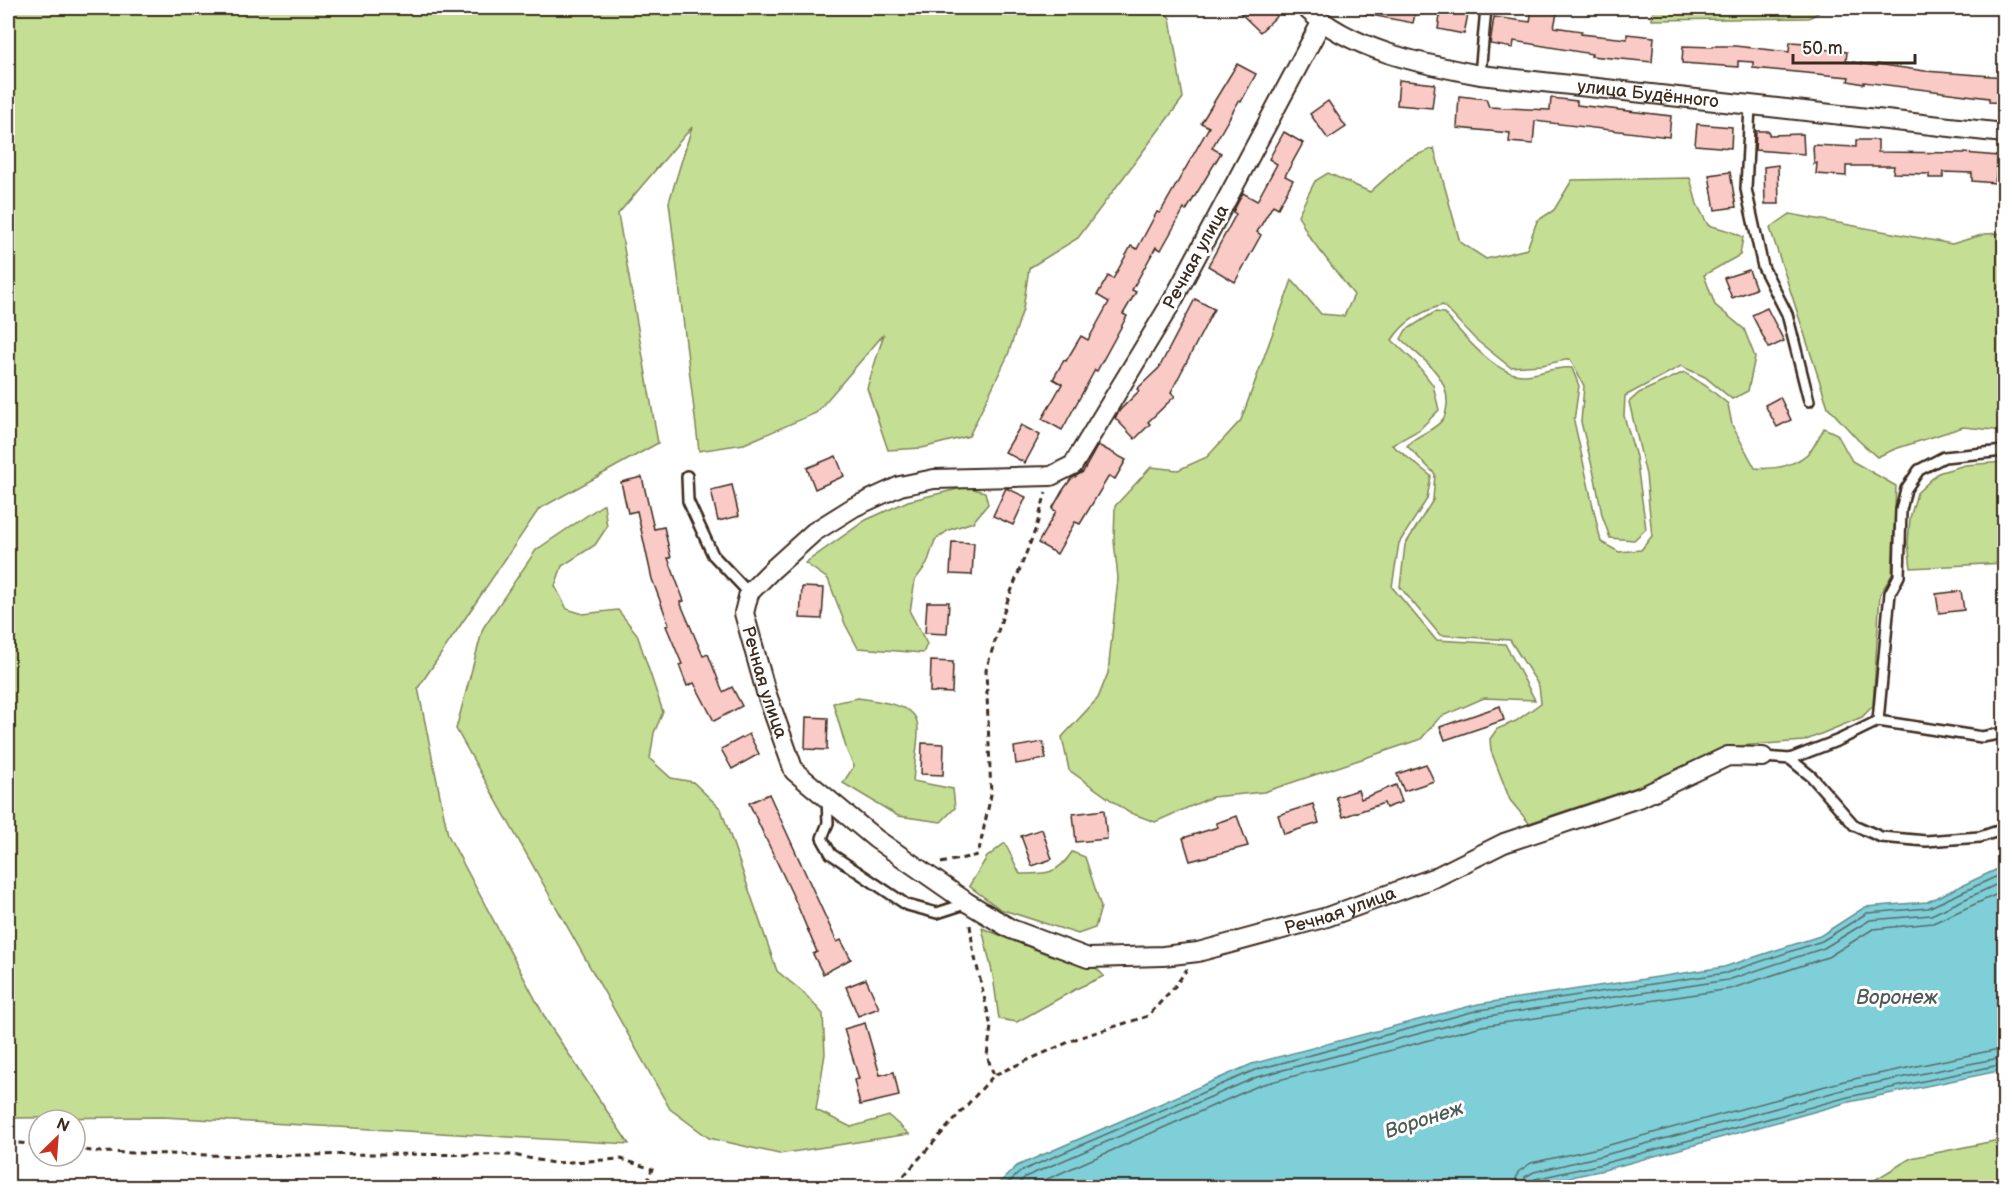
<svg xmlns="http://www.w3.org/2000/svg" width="2012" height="1195" viewBox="0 0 2012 1195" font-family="'Balsamiq Sans',sans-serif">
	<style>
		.green { fill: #c4de94; stroke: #808459; stroke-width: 1.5 }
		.water { fill: #7fcfd9; stroke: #648d8e; stroke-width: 1.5 }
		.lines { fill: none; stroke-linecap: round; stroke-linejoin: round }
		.shore { stroke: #566c69; stroke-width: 1.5 }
		.building { fill: #facac6; stroke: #3b2a1e; stroke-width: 1.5 }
		.lane-casing { stroke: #3b2a1e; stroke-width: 14 }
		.street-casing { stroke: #3b2a1e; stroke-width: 22 }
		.path { stroke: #3b2a1e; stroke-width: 3; stroke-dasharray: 6 4.5; stroke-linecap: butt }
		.lane { stroke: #fff; stroke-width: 9 }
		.street { stroke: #fff; stroke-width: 18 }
		.labels { text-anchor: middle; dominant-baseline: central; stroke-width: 6; stroke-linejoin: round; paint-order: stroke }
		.street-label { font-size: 18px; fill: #3b2a1e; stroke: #fff }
		.water-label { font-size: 20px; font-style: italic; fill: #4f5c56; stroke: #fff }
	</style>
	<rect width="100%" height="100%" fill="#fff"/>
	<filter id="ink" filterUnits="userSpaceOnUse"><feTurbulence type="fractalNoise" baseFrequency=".0167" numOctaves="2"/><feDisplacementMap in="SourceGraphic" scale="12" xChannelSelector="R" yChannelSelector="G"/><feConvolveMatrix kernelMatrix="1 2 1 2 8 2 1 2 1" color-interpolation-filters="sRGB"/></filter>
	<g filter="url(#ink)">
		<!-- green -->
		<g class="green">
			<polygon points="8,8 1162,8 1170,18 1183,98 1078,238 1029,268 1023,309 1008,355 969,436 922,448 888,450 867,388 884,334 816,413 744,444 699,451 669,202 692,127 618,214 658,443 539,509 418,688 448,835 548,1023 629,1144 163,1117 8,1118"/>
			<polygon points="1653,8 1827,8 1809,18 1652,20"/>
			<path d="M1434,148L1460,242L1486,259L1527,249L1537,221L1554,210L1572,180L1690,178L1697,204L1708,225L1730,231L1743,237L1740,255L1704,275L1715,305L1744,329L1755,357L1748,391L1732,399L1705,377L1681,366L1625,396L1624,416L1636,457L1646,529L1634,540L1610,538L1602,515L1595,478L1581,422L1584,386L1570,359L1542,365L1510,367L1475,339L1443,305C1422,311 1404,321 1392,340L1416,363L1433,385L1439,410L1419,430L1392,445L1431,476L1427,499L1399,543L1392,587L1436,640L1505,644L1535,700L1484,698L1440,717L1421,739L1264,792L1212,797L1155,822L1128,812L1069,770L1062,737L1098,698L1108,673L1118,578L1114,541L1115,506L1151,467L1178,470L1207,457L1241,420L1292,280L1321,314L1344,316L1354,295L1308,235L1298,215L1315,181L1328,173L1370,192L1407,159Z"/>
			<polygon points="1790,214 1952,244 1985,234 2004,233 2004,431 1963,427 1895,449 1877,457 1858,440 1828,407 1770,228"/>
			<path d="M1435,312L1444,313C1461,333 1496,377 1525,375C1541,374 1555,366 1572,368L1579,386L1574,421L1601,542L1619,552L1641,550L1652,536L1646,475L1629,402L1639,393L1684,372L1706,386L1728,404L1732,425L1755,468C1774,470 1798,466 1812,449C1816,443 1820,435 1824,428L1837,434L1852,461L1896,486L1892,575L1880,594L1873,706L1862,717L1804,741L1727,747L1643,785L1529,823L1510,800L1491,751L1490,739L1497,729L1516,721L1541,703L1539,686L1510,640L1440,635L1400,587L1405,545L1433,500L1435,474L1407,446C1416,434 1434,432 1443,419C1446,415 1446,410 1447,405C1449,374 1420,358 1401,339L1406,330Z"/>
			<polygon points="2004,462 2004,563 1911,568 1908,543 1910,518 1917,493 1938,473 1965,465"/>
			<polygon points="966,487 985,492 988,504 973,522 949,530 935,540 927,564 915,580 910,612 927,644 923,653 858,648 845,624 828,579 805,563 866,520 908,501"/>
			<polygon points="604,504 607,527 595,545 562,566 555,586 567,609 583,614 618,610 637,634 663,712 654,733 650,759 671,778 693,782 721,809 777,971 804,993 823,1014 825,1054 816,1110 851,1127 889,1116 909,1134 779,1154 709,1138 670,1109 456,729 483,628 536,550"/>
			<path d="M858,698C933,709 919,714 913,781L953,789L955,808L941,822L898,816L843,783L854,766L847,751L833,703Z"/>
			<path d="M1005,843L1020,874C1046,874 1057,875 1072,852L1085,857L1101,907L1095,928L1078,934L1000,909L969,886L987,857Z"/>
			<polygon points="982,928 1049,955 1095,967 1104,976 1076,989 1017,1022 999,1019 993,976"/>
			<polygon points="2004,1133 2004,1187 1863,1187 1911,1158 1994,1141"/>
		</g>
		<!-- water -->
		<polygon class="water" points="2004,866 2004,1070 1849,1102 1604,1170 1524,1187 995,1187 1017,1166 1252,1064 1478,1004 1724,967 1820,936 1865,907 1927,902"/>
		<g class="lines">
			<!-- shore -->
			<g class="shore">
				<polyline points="1003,1188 1021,1171 1255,1070 1479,1010 1726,973 1822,941 1867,913 1928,908 2004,873"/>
				<polyline points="1014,1188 1025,1177 1257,1077 1481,1017 1728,980 1824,948 1870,920 1931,915 2004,881"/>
				<polyline points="1027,1188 1260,1085 1482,1026 1730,989 1828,957 1873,929 1933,923 2004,891"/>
				<polyline points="1514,1188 1518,1172 1531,1163 1598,1148 1844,1081 2004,1048"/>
				<polyline points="1523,1188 1525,1177 1534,1172 1601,1156 1846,1089 2004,1057"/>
				<polyline points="1530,1188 1531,1182 1535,1179 1602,1164 1848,1097 2004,1064"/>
			</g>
		</g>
		<!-- building -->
		<g class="building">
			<polygon points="1235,8 1268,8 1277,16 1260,32"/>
			<polygon points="1365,8 1403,8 1416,10 1413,23 1365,14"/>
			<polygon points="1441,9 1468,14 1464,34 1438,29"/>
			<polygon points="1532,9 1557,13 1554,27 1582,31 1581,34 1627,39 1627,34 1654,37 1652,62 1591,56 1592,54 1514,41 1513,48 1490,44 1494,17 1530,22"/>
			<polygon points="1790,42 1805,43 1805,47 1847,52 1846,61 1877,66 1877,64 1925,71 2004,77 2004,103 1989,102 1989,98 1864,82 1864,84 1848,81 1849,77 1753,68 1753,62 1738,61 1738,67 1682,63 1683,46 1713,47 1713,46 1735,46 1789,52"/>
			<polygon points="1237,64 1256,74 1241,102 1239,101 1212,148 1221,153 1186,211 1184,209 1161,250 1156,247 1132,290 1136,292 1123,314 1127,316 1097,371 1095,370 1062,430 1042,419 1062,384 1053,379 1064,360 1066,361 1081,336 1088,340 1109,302 1097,295 1108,276 1113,279 1131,246 1137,249 1157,212 1160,213 1209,127 1201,123"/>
			<polygon points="1399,80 1435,84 1432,108 1397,105"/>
			<polygon points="1459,96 1486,99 1489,107 1550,110 1551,98 1577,101 1577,105 1671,116 1669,137 1535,121 1533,144 1509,142 1510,133 1457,128"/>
			<polygon points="1328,101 1346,127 1328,139 1310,114"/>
			<polygon points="1697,124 1732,127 1731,148 1695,145"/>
			<polygon points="1756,131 1769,131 1769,135 1803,134 1804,154 1755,150"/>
			<polygon points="1284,132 1303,143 1285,176 1293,180 1278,208 1273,205 1257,232 1261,235 1235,282 1208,266 1236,214 1233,212 1243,193 1257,201 1277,164 1269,159"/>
			<polygon points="1856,140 1878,140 1878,152 1964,153 1998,156 1995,183 1972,181 1972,173 1943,172 1943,178 1929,178 1929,174 1893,173 1894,166 1846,166 1846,176 1816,174 1817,163 1814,164 1813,145 1856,147"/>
			<polygon points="1778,165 1779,204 1765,204 1764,167"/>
			<polygon points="1730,172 1736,207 1715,210 1709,175"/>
			<polygon points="1749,270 1756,289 1732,298 1724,278"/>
			<polygon points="1195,299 1214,309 1171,392 1175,396 1148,422 1150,424 1135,439 1115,418 1120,410 1139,391 1137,389 1159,368"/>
			<polygon points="1767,308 1784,341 1769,348 1752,315"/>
			<polygon points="1780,397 1791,420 1777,427 1765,405"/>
			<polygon points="1021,425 1040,435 1025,463 1005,452"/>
			<polygon points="1098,445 1126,460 1115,479 1109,476 1080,524 1075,522 1057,554 1038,543 1056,511 1052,509 1063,490 1071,479 1083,472"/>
			<polygon points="836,456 844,476 815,489 807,468"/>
			<polygon points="642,477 654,529 664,527 671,558 668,558 684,601 680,602 703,656 708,654 723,692 732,687 742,706 714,721 694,683 687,686 679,665 682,664 666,626 669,625 652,579 637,511 628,513 621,482"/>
			<polygon points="732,485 739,516 718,521 711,490"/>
			<polygon points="1006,488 1026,497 1013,525 993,516"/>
			<polygon points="952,542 974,543 972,575 950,574"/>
			<polygon points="802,587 824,588 822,619 800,618"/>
			<polygon points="1961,591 1964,610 1939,613 1936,594"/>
			<polygon points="927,602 949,602 947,634 925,633"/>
			<polygon points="931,661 953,662 952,693 930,692"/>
			<polygon points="1500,706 1504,720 1445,740 1440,727"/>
			<polygon points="806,717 828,718 827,750 805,749"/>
			<polygon points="749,734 759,754 732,769 721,749"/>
			<polygon points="1043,742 1046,759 1016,764 1014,747"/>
			<polygon points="922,743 944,744 943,775 921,774"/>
			<polygon points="1426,764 1434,781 1404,791 1397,774"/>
			<polygon points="1396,785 1402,802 1386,808 1384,803 1343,817 1336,797 1358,790 1361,799"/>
			<polygon points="769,794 837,942 841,940 851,959 823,974 813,954 817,952 795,900 749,803"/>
			<polygon points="1313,804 1319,823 1284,834 1278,815"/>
			<polygon points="1104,810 1107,839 1076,842 1073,814"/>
			<polygon points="1237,816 1248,846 1190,861 1183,838 1218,827 1216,823"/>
			<polygon points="1042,829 1052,859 1032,866 1021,836"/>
			<polygon points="866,979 879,1008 858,1016 846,987"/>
			<polygon points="865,1023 880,1075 894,1072 899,1096 860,1105 854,1080 859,1079 844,1029"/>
		</g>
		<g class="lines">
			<defs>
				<g id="lane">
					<polyline points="1480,75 1486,8"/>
					<polyline points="1750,106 1746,189 1763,267 1787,314 1809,401"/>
					<polyline points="687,476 688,501 713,555 749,593"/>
					<polyline points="1878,721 1890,593 1899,576 1901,510 1906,489 1919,470 1944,457 2004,451"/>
					<polyline points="1763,757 1790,759 1812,777 1854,825 1881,837 1926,841 1980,837 2004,829"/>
					<polyline points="1790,759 1839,740 1878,721 1982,737 2004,733"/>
					<polyline points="827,799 828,823 822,838 831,854 907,905 937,913 968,903"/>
				</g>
				<g id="street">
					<path id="s1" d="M1306,8C1350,50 1422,64 1480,75L2004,133"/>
					<path id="s2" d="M1321,23L1173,300L1073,465L1051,476L934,479L900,486L854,507L814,532L773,569L749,593L744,613L766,692L794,771L876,839L968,903L1011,929L1088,958L1163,956L1198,952L1327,917L1436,877L1504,843L1641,797L1728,756L1763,757"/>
				</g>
			</defs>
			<!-- lane casing -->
			<use href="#lane" class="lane-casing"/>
			<!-- street casing -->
			<use href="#street" class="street-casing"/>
			<!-- path -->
			<g class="path">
				<polyline points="941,863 978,855 991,795 986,670 1007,602 1036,528 1046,492"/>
				<polyline points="970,925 973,949 991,1027 987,1056 994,1075"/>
				<polyline points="8,1142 39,1145"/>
				<polyline points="75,1149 101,1152 240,1156 374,1154 513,1155 553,1163 621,1159 652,1169 645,1188"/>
				<polyline points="887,1188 899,1181 994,1075 1078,1038 1148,1016 1176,985 1187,969"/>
			</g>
			<!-- lane -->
			<use href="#lane" class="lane"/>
			<!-- street -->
			<use href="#street" class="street"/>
		</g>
	</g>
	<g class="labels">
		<!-- street labels -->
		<g class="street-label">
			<text stroke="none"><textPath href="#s1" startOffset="358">улица Будённого</textPath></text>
			<text transform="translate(1196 257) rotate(-61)">Речная улица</text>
			<text stroke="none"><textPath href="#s2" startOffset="963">Речная улица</textPath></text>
			<text stroke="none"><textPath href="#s2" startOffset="1666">Речная улица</textPath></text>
		</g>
		<!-- water labels -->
		<g class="water-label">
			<text x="1897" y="998">Воронеж</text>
			<text transform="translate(1424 1120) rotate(-18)">Воронеж</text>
		</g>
	</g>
	<!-- margin -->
	<rect width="2012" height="1195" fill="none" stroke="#fff" stroke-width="30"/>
	<rect x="15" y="15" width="1982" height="1165" fill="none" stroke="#3b2a1e" stroke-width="2" filter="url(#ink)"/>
	<!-- north arrow -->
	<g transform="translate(57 1138) rotate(25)"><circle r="28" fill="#ffffff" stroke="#b1aaa5" stroke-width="1.5"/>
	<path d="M0-4.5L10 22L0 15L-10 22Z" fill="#c8321e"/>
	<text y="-9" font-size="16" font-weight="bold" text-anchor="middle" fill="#3b2a1e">N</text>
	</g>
	<!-- scale -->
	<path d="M1793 54v9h122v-9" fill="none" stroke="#3b2a1e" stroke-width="3"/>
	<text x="1802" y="54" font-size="18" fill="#3b2a1e" stroke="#ffffff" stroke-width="4.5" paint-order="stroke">50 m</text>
</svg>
